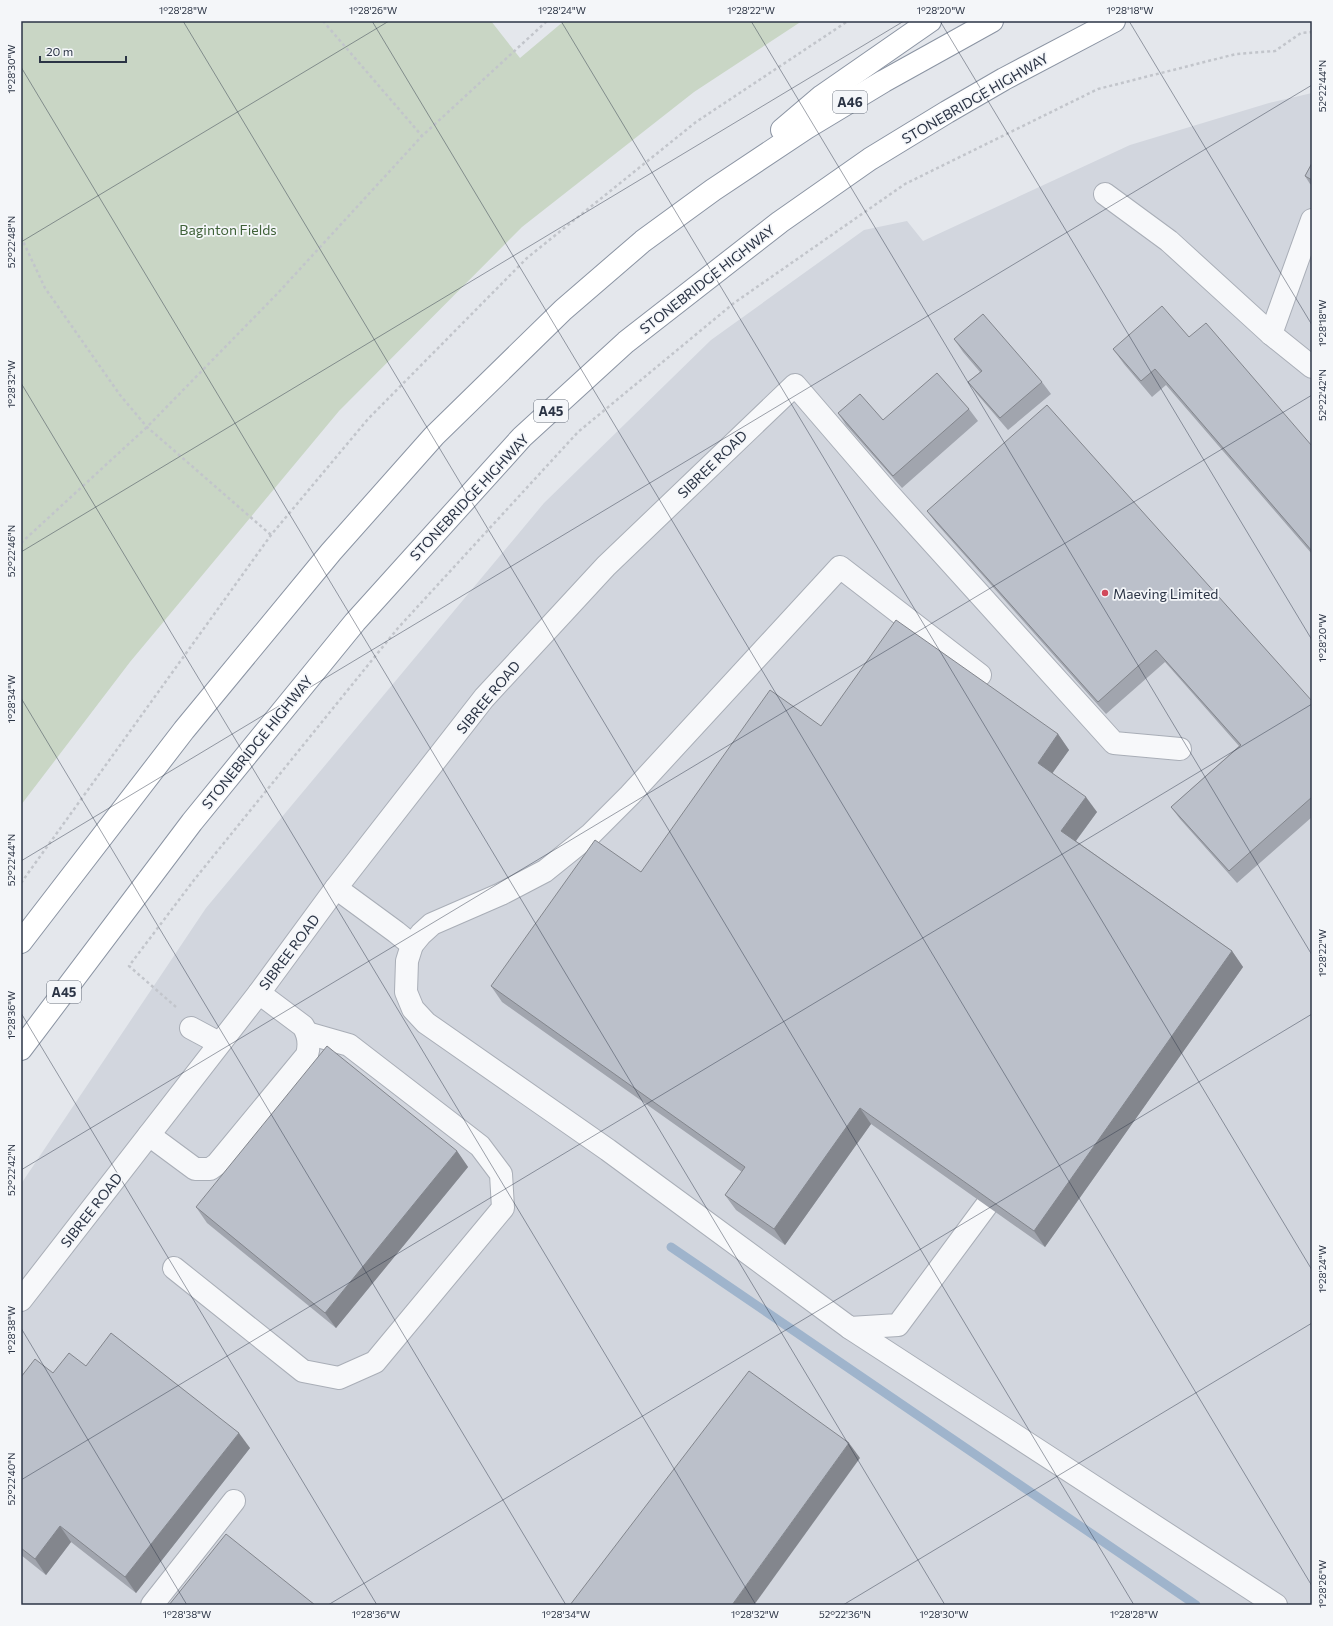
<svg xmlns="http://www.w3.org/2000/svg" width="1333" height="1626" viewBox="0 0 1333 1626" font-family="Commissioner,sans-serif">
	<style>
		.built { fill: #d2d6de }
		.green { fill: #c9d6c5 }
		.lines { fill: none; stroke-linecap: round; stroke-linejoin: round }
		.stream { stroke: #9fb4cc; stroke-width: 9 }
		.minor-casing { stroke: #a9aeb7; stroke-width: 24 }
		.highway-casing { stroke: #8b94a3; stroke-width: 24 }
		.path { stroke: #c2c5cb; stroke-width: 2.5; stroke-dasharray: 3 3; stroke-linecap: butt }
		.minor { stroke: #f7f8fa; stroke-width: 22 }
		.highway { stroke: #fff; stroke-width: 22 }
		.wall { fill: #a1a5ae }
		.shaded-wall { fill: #83868d }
		.building { fill: #bbc0ca; stroke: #83868d }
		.ticks { fill: none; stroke: #2b3445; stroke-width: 1; stroke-opacity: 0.45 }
		.poi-dot { fill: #d1495b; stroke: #f4f6f9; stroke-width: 1.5 }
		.labels { text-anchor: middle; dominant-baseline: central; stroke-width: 3.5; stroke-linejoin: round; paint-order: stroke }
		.shield { fill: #f4f6f9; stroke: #676e7b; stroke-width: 1 }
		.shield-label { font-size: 13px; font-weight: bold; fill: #2b3445 }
		.street-label { font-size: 14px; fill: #2b3445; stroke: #f4f6f9 }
		.park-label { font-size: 14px; fill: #3f6138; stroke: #f4f6f9 }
		.poi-label { font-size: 14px; fill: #2b3445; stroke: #f4f6f9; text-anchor: start }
		.neatline { fill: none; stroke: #2b3445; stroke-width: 1.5 }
		.ticks-label { font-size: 10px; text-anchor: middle; fill: #2b3445 }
	</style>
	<rect width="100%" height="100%" fill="#e4e7ec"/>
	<!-- built -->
	<polygon class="built" points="1312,93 1312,1605 21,1605 21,1184 206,908 544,503 711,340 864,230 907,221 923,241 1130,145 1269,103"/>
	<!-- green -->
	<polygon class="green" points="21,21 491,21 520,58 564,21 802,21 694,92 522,227 339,411 130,662 21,805"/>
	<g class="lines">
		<!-- stream -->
		<polyline class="stream" points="671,1247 1196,1605"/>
		<defs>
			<g id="minor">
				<polyline points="1105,194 1169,241 1271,334 1312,367"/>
				<polyline points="1271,334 1312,220"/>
				<polyline points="980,675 840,567 630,795 591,834 545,871 501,894 432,924 421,934 412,945 407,961 406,992 413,1009 426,1023 608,1150 850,1328 898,1325 986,1206"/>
				<polyline points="336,888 396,932 412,945"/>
				<polyline points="191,1028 219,1043"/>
				<path d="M149,1135L195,1169H210L217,1164L307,1055C310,1044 309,1035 303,1026L259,993"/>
				<polyline points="174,1268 303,1371 339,1378 375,1362 503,1208 501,1174 480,1146 349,1045 307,1033"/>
				<polyline points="21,1300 259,993 336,888 484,698 606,566 795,385 888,493 1114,743 1180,749"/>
				<polyline points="850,1328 1276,1605"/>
				<polyline points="152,1605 234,1501"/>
			</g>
			<g id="highway">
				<polyline points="782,130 822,96 930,21"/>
				<polyline points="21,942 184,730 331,552 434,436 563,310 643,241 713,190 806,128 884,81 992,21"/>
				<polyline points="21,1049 192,822 355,622 522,437 626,342 780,222 870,159 947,112 1004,79 1114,21"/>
			</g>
		</defs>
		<!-- minor casing -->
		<use href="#minor" class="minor-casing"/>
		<!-- highway casing -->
		<use href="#highway" class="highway-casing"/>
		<!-- path -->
		<g class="path">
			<polyline points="323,21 422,136"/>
			<polyline points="21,237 45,288 120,395 147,427 271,535"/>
			<polyline points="21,543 147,427 277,294 422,136 547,21"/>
			<polyline points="21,883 271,535 368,419 527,258 696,122 848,21"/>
			<polyline points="176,1007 129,966 194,880 398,628 578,432 734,303 905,184 1098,89 1236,54 1275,51 1301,33 1312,32"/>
		</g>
		<!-- minor -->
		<use href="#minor" class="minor"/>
		<!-- highway -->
		<use href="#highway" class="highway"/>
	</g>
	<!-- wall -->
	<g class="wall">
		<polygon points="1312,163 1312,185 1310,184 1305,176"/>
		<polygon points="1189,337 1312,446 1312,554 1166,385 1152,397 1124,364 1113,349"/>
		<polygon points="954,339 1042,382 1051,394 1008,430 977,394 968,382 980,372 963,352"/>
		<polygon points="969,409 978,421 902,488 846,425 838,413 883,420"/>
		<polygon points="927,511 1312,701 1312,817 1237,883 1180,819 1171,807 1239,746 1165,662 1106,714 936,523"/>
		<polygon points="821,726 1058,734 1069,750 1052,773 1097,812 1076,841 1232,951 1243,967 1045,1247 871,1124 785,1245 736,1210 725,1195 742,1172 502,1002 491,986 641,872"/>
		<polygon points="457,1151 468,1167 336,1328 207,1223 196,1207"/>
		<polygon points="86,1366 250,1448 136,1593 71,1542 46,1575 21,1555 21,1377 53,1373"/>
	</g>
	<!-- shaded-wall -->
	<g class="shaded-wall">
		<polygon points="1058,734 1069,750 1049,778 1038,763"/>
		<polygon points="1086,797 1097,812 1072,846 1061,831"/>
		<polygon points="1232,951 1243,967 1045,1247 1034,1231"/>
		<polygon points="860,1108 871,1124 785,1245 774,1229"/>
		<polygon points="457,1151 468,1167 336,1328 325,1313"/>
		<polygon points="239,1433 250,1448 136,1593 125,1577"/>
		<polygon points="849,1443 860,1458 754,1605 732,1605"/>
		<polygon points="60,1526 71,1542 46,1575 35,1559"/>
	</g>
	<!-- building -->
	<g class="building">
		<polygon points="1312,163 1312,180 1305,176"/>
		<polygon points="1162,306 1189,337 1206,323 1312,446 1312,551 1155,369 1141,381 1113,349"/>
		<polygon points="983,314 1042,382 1000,418 968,382 982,371 954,339"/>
		<polygon points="937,373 969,409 893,476 838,413 860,394 883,420"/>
		<polygon points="1047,405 1312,701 1312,797 1229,871 1171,807 1241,745 1156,650 1098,702 927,511"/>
		<polygon points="896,620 1058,734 1038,763 1086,797 1061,831 1232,951 1034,1231 860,1108 774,1229 725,1195 745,1167 491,986 595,840 641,872 770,690 821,726"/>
		<polygon points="327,1046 457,1151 325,1313 196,1207"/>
		<polygon points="111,1333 239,1433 125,1577 60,1526 35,1559 21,1548 21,1377 35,1359 53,1373 69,1353 86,1366"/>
		<polygon points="749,1371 849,1443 732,1605 570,1605"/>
		<polygon points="226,1534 315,1605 169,1605"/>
	</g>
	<!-- ticks -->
	<path class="ticks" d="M183,21L1134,1605M372,21L1312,1586M561,21L1312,1270M751,21L1312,955M940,21L1312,640M1129,21L1312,325M21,67L945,1605M21,242L389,21M21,383L756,1605M21,552L904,21M21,698L566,1605M21,861L1312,85M21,1013L377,1605M21,1170L1312,395M21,1328L187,1605M21,1480L1312,704M328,1605L1312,1014M843,1605L1312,1323"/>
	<!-- markers -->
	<circle class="poi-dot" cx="1105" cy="593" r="4"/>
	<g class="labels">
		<!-- shield labels -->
		<g class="shield">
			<rect x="833" y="91" width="34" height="22" rx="3"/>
			<rect x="534" y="400" width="34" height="22" rx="3"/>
			<rect x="47" y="981" width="34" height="22" rx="3"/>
		</g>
		<g class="shield-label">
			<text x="850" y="102">A46</text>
			<text x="551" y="411">A45</text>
			<text x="64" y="992">A45</text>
		</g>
		<!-- street labels -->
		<g class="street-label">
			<text transform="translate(975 98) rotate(-30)">STONEBRIDGE HIGHWAY</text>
			<text transform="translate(707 279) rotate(-38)">STONEBRIDGE HIGHWAY</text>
			<text transform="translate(712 464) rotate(-44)">SIBREE ROAD</text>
			<text transform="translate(469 497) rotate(-47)">STONEBRIDGE HIGHWAY</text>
			<text transform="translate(488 697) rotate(-50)">SIBREE ROAD</text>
			<text transform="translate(257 742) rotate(-51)">STONEBRIDGE HIGHWAY</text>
			<text transform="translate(289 952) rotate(-53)">SIBREE ROAD</text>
			<text transform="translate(91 1210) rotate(-52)">SIBREE ROAD</text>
		</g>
		<!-- park labels -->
		<g class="park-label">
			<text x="228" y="229">Baginton Fields</text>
		</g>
		<!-- poi labels -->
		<g class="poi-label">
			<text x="1113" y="593">Maeving Limited</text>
		</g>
	</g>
	<!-- border -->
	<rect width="1333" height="1626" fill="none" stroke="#f4f6f9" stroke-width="44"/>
	<!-- scale -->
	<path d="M40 56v6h86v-6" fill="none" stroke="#2b3445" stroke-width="2"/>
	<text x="46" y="56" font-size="12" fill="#2b3445" stroke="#f4f6f9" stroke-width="3" paint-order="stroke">20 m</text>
	<rect x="22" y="22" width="1289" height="1582" class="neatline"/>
	<g class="ticks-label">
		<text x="183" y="14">1°28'28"W</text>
		<text x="373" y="14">1°28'26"W</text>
		<text x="562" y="14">1°28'24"W</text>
		<text x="751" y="14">1°28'22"W</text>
		<text x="941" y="14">1°28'20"W</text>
		<text x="1130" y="14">1°28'18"W</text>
		<text transform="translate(11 69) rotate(-90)" y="4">1°28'30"W</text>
		<text transform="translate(1322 86) rotate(-90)" y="4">52°22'44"N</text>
		<text transform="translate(11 242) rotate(-90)" y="4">52°22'48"N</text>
		<text transform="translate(1322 323) rotate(-90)" y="4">1°28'18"W</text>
		<text transform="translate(11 384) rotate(-90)" y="4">1°28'32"W</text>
		<text transform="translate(1322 395) rotate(-90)" y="4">52°22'42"N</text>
		<text transform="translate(11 551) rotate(-90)" y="4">52°22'46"N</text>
		<text transform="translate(1322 638) rotate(-90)" y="4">1°28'20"W</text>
		<text transform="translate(11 699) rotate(-90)" y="4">1°28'34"W</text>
		<text transform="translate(11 860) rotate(-90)" y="4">52°22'44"N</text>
		<text transform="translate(1322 953) rotate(-90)" y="4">1°28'22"W</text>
		<text transform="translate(11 1015) rotate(-90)" y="4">1°28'36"W</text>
		<text transform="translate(11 1170) rotate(-90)" y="4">52°22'42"N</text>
		<text transform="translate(1322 1269) rotate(-90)" y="4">1°28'24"W</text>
		<text transform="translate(11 1330) rotate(-90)" y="4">1°28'38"W</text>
		<text transform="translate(11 1479) rotate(-90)" y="4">52°22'40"N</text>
		<text transform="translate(1322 1584) rotate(-90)" y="4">1°28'26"W</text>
		<text x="187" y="1618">1°28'38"W</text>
		<text x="376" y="1618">1°28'36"W</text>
		<text x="566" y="1618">1°28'34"W</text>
		<text x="755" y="1618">1°28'32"W</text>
		<text x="845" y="1618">52°22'36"N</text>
		<text x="944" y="1618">1°28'30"W</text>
		<text x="1134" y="1618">1°28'28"W</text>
	</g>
</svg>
